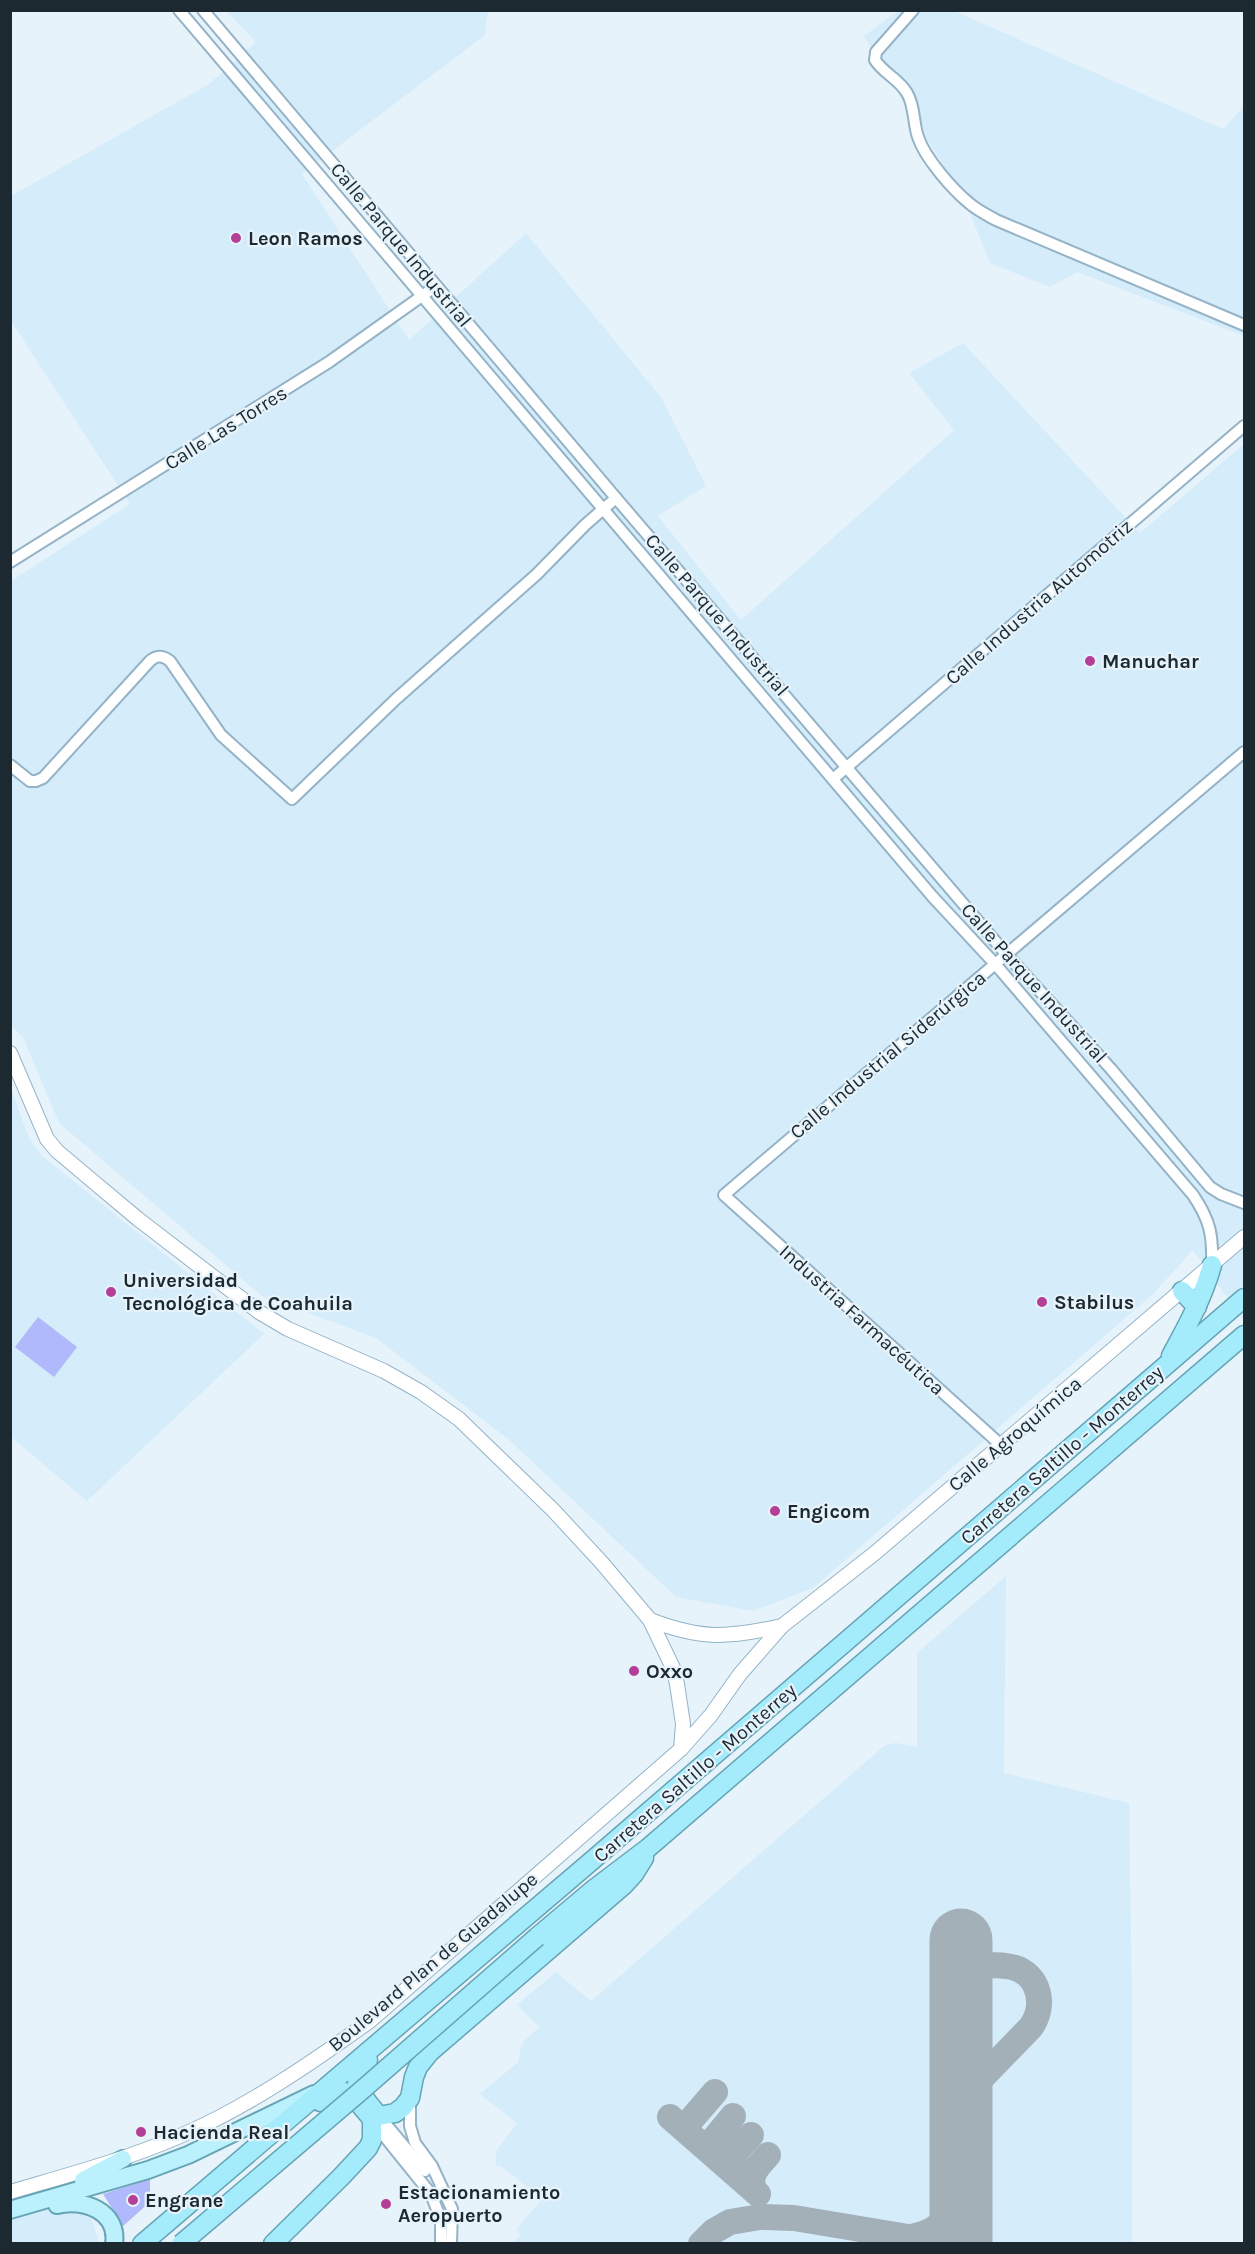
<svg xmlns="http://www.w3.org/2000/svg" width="1255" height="2254" viewBox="0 0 1255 2254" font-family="Karla,sans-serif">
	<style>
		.built { fill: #d5ecfb }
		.green { fill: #afb9fb }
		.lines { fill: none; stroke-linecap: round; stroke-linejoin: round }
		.taxiway { stroke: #a4b0b8; stroke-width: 26 }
		.runway { stroke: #a4b0b8; stroke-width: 63 }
		.minor-casing { stroke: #94b3c6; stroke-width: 14 }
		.tertiary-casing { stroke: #94b3c6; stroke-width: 16 }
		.primary-casing { stroke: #66a4b5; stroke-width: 20 }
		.trunk-casing { stroke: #66a4b5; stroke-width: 21 }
		.minor { stroke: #fff; stroke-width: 10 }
		.tertiary { stroke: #fff; stroke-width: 14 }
		.primary { stroke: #bbf1fd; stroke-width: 16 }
		.trunk { stroke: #a4ecfc; stroke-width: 18 }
		.trunk-bridge-casing { stroke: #66a4b5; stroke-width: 21; stroke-linecap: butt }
		.trunk-bridge { stroke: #a4ecfc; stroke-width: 18 }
		.poi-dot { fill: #b53f97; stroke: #e7f3fb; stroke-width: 2 }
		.labels { text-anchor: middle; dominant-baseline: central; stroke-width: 4.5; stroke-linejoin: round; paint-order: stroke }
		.poi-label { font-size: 20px; font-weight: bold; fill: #1d2930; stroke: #e7f3fb; text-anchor: start }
		.street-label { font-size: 20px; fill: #1d2930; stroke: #e7f3fb }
	</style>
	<rect width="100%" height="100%" fill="#e7f3fb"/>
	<!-- built -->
	<g class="built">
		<polygon points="226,11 488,11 484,36 302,174 409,340 526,233 661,397 706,486 658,516 741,620 954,430 909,373 963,343 1140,533 1244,444 1244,1321 1193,1250 1153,1294 813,1588 753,1611 676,1597 508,1439 376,1338 262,1296 59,1123 23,1037 11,1026 11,581 130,504 11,321 11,196 209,84 256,42"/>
		<polygon points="898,11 954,11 1223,129 1244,106 1244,336 1077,272 1050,287 990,263 966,203 864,36"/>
		<polygon points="10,1086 29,1138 41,1155 264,1334 87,1501 11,1437"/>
		<polygon points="1006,1576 1004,1773 1129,1803 1132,1997 1132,2243 513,2243 521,2235 516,2230 542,2199 501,2166 496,2166 496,2151 517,2123 480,2094 518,2062 522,2043 539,2027 517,2005 556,1972 591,2001 885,1745 896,1743 917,1747 917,1653"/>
		<polygon points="77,2169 99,2243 11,2244 11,2188"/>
	</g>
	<!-- green -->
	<g class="green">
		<polygon points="38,1317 77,1347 54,1377 15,1347"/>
		<polygon points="150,2179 150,2202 123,2226 103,2194"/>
	</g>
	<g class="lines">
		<!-- taxiway -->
		<g class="taxiway">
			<path d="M961,1965C977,1966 996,1963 1012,1967C1040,1974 1046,2006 1031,2027L969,2091L965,2099L961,2125"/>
			<polyline points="670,2117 758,2194"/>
			<polyline points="689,2133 688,2126 690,2121 715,2092"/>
			<polyline points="712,2153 713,2140 733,2116"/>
			<path d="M733,2172C729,2156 741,2146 751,2135"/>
			<path d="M754,2190C748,2175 758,2166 768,2155"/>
			<path d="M911,2237C950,2230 959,2203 961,2169"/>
			<polyline points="701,2244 714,2231 730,2222 760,2217 794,2218 920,2239 933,2244"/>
		</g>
		<!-- runway -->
		<polyline class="runway" points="961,1940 961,2244"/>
		<defs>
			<g id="minor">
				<path d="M179,10L932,896L996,965L1193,1195C1210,1220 1213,1235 1212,1265"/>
				<polyline points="203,10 616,498 1007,955 1111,1069 1210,1187 1221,1194 1244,1203"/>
				<path d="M913,10L876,52L875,60C883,73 899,79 907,93C915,106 913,123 918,137C925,158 952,189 969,203C977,210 987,215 996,220L1244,325"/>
				<polyline points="10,562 329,362 436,286"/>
				<path d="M10,765L30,781H36L43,778L149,662C156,655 162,655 170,661L221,735L292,799L396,699L537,574L585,525L616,498"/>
				<polyline points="833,779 1244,426"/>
				<polyline points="1001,1445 724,1195 1244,752"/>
				<polyline points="410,2099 410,2126 415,2143 432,2166 452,2209 451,2244"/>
				<polyline points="379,2116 425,2171"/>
				<polyline points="373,2122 431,2194 441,2220 441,2244"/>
			</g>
			<g id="tertiary">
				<polyline points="10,1053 47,1139 57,1151 95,1183 138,1219 259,1312 288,1329 384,1371 421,1392 459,1419 553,1510 602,1563 650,1620 673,1668 677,1684 683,1724 681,1749"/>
				<path d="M650,1620C703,1640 728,1638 782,1626"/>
				<path d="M10,2192C68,2175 125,2160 180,2136C246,2108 313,2062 371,2020L681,1749L711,1715L740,1674L782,1626L875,1553L1244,1237"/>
			</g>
			<g id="primary">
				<polyline points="83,2180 123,2159"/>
				<path d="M57,2205C83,2198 119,2211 114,2244"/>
				<polyline points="10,2210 148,2170 188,2155 314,2094"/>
			</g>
			<g id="trunk">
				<polyline points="1182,1291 1197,1307"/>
				<path d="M1171,1356C1187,1326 1203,1298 1212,1265"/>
				<polyline points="537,1937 594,1889 648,1848 1244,1335"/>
				<path d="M368,2060C345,2080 363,2097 379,2116L395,2113L403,2107L410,2098L414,2077L418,2067L430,2052L624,1885L634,1874L644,1858"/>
				<polyline points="142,2244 588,1864 1244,1298"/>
				<polyline points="273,2244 341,2177 368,2148 372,2140 372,2119 350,2093 339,2091 333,2093 320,2102"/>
			</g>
		</defs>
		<!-- minor casing -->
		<use href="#minor" class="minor-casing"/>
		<!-- tertiary casing -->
		<use href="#tertiary" class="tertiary-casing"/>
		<!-- primary casing -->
		<use href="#primary" class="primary-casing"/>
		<!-- trunk casing -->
		<use href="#trunk" class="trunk-casing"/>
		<!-- minor -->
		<use href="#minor" class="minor"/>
		<!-- tertiary -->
		<use href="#tertiary" class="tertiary"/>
		<!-- primary -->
		<use href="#primary" class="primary"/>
		<!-- trunk -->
		<use href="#trunk" class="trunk"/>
		<defs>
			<polyline id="trunk-bridge" points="181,2244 362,2090 537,1937"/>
		</defs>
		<!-- trunk-bridge casing -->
		<use href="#trunk-bridge" class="trunk-bridge-casing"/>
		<!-- trunk-bridge -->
		<use href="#trunk-bridge" class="trunk-bridge"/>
	</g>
	<!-- markers -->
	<g class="poi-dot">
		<circle cx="236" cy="238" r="6"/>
		<circle cx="1090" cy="661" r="6"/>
		<circle cx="111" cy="1292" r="6"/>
		<circle cx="1042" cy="1302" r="6"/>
		<circle cx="775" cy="1511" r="6"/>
		<circle cx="634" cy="1671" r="6"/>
		<circle cx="141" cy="2132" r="6"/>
		<circle cx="133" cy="2200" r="6"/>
		<circle cx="386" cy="2204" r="6"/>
	</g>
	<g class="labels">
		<!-- poi labels -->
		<g class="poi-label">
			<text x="248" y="238">Leon Ramos</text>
			<text x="1102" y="661">Manuchar</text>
			<text x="123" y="1280">Universidad<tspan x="123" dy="23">Tecnológica de Coahuila</tspan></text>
			<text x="1054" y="1302">Stabilus</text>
			<text x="787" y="1511">Engicom</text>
			<text x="646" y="1671">Oxxo</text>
			<text x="153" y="2132">Hacienda Real</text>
			<text x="398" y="2192">Estacionamiento<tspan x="398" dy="23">Aeropuerto</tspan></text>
			<text x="145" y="2200">Engrane</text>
		</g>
		<!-- street labels -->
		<g class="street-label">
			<text transform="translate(401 245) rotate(50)">Calle Parque Industrial</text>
			<text transform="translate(226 428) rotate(-32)">Calle Las Torres</text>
			<text transform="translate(1039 602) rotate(-41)">Calle Industria Automotriz</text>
			<text transform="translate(717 615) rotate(49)">Calle Parque Industrial</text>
			<text transform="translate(1034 983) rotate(48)">Calle Parque Industrial</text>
			<text transform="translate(888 1055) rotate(-40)">Calle Industrial Siderúrgica</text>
			<text transform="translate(862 1320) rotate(42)">Industria Farmacéutica</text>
			<text transform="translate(1015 1434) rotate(-40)">Calle Agroquímica</text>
			<text transform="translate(1062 1455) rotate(-41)">Carretera Saltillo - Monterrey</text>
			<text transform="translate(695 1773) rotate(-41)">Carretera Saltillo - Monterrey</text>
			<text transform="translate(433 1962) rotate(-40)">Boulevard Plan de Guadalupe</text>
		</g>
	</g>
	<!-- border -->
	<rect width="1255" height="2254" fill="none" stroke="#1d2930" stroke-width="24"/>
</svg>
